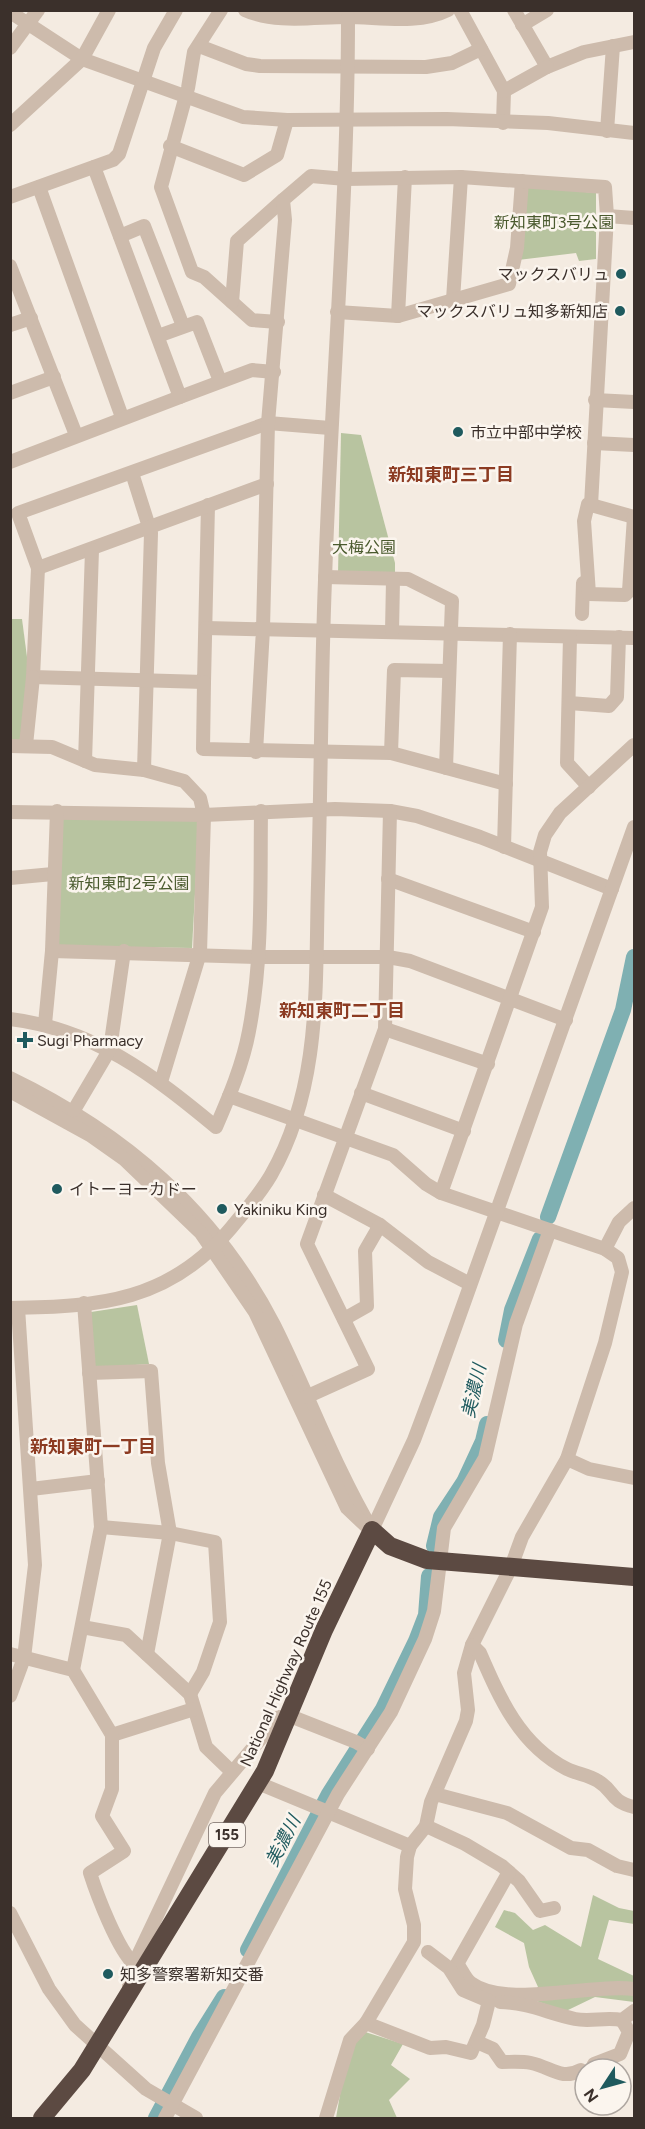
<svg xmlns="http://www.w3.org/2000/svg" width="645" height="2129" viewBox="0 0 645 2129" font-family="Figtree,'Noto Sans JP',sans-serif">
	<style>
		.green { fill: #b8c4a0 }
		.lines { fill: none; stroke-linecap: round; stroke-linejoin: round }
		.river { stroke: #7fb0b2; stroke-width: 16 }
		.minor { stroke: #cdbbac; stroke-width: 14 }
		.highway { stroke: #5c4a42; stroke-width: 18 }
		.poi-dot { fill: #1f5a5e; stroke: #fbf5ee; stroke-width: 2 }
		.labels { text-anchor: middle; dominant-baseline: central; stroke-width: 5; stroke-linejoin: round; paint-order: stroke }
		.shield { fill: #fbf5ee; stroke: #756b66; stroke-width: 1.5 }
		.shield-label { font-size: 15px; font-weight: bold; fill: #3b302b }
		.park-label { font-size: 16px; fill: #4a5a2e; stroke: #fbf5ee }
		.poi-label { font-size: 16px; fill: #3b302b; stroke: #fbf5ee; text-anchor: start }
		.street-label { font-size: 16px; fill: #3b302b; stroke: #fbf5ee }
		.neighbourhood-label { font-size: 18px; font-weight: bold; fill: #8c3b22; stroke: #fbf5ee }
		.water-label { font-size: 18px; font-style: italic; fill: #1f5a5e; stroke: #fbf5ee }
	</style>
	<rect width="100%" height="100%" fill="#f4ebe1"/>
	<!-- green -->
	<g class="green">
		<polygon points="520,186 596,193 596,259 579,261 576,253 518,260"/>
		<polygon points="341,433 361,435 395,563 395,576 338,574"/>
		<polygon points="11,619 22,619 30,680 26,745 11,746"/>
		<polygon points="62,816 199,821 192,948 57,946"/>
		<polygon points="137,1305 149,1364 94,1368 91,1312"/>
		<polygon points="593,1895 619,1908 634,1911 634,1924 609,1920 598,1959 634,1976 634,2002 595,1997 566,2011 530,1999 538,1987 529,1967 524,1943 495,1927 504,1910 515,1913 533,1930 545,1925 581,1947"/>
		<polygon points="362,2031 403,2044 391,2065 410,2079 389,2100 397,2118 336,2118 347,2054"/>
	</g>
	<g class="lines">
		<!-- river -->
		<g class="river">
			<polyline points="548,1217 623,1010 634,957"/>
			<polyline points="506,1340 512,1310 540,1239"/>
			<polyline points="434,1546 441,1517 464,1482 483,1441 487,1424"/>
			<polyline points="248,1950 329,1794 383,1709 416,1641 426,1615 429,1576"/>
			<polyline points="156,2118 199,2037 224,1997"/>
		</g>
		<!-- minor -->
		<g class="minor">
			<polyline points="221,10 194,52 188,88 161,187 192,272 204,277 252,320 278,322"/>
			<path d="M245,10C276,24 314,17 347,17C379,17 418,25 448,10"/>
			<polyline points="460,10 504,91 503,123"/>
			<polyline points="514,10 547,67 584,52 634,42"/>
			<polyline points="10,12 82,59 243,117 287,120 447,119 548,123 634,133"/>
			<polyline points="522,25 547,10"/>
			<polyline points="199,46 246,64 260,66 426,67 452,63 481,49"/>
			<polyline points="10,48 38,10"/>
			<polyline points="504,91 547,67"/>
			<polyline points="10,125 82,59 109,10"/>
			<polyline points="607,131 613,46"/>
			<polyline points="170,146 244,175 277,155 287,120"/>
			<polyline points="39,187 122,417"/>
			<polyline points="10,197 113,160 119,154 154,48 176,10"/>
			<polyline points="607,216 634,218"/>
			<polyline points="120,236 144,226 183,326"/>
			<polyline points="10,266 76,435"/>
			<polyline points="453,300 461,177"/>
			<polyline points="232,302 237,241 283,200"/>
			<polyline points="337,312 398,316 509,284 517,248 522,181"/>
			<polyline points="398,316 405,177"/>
			<polyline points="10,325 31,318"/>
			<polyline points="158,336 197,322 220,381"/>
			<polyline points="10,393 54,377"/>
			<polyline points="180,397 252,370 274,372"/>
			<polyline points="595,400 634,402"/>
			<polyline points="594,443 634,445"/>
			<polyline points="10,462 180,397 94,167"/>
			<polyline points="132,473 151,533 144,770"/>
			<polyline points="208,505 204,682 33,677 38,568 18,513 268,423 330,428"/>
			<polyline points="591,505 634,517"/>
			<polyline points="38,568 267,484"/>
			<polyline points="325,577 408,579 452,601 446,768"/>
			<polyline points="582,614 583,583"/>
			<polyline points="206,628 634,638"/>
			<polyline points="392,632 393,580"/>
			<polyline points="570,637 567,763 589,787"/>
			<polyline points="204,682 203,749 391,753 506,784"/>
			<polyline points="569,703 609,706 617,697 619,637"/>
			<polyline points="26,745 33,677"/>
			<polyline points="10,746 52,747 95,765 144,770 184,781 200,798 204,815 200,953 161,1082"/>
			<polyline points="256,752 263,629 268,423 285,220 283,200 311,176 346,179 461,177 605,187 607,216 591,505 588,504 584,521 589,594 625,595 629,591 634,517"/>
			<polyline points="391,753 394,670 449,671"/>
			<polyline points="85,761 92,550"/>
			<polyline points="10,812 204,815 335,809 390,811 417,816 480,837 612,889"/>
			<polyline points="504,847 510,634"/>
			<polyline points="10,878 53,874"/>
			<polyline points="388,879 534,932"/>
			<polyline points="52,951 260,957 388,957 410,961 566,1020"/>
			<path d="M10,1019C94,1029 153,1075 216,1127C229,1097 243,1064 249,1031C263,959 260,885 261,811"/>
			<polyline points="45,1024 52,951 57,811"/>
			<polyline points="385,1029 488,1064"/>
			<path d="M10,1078C124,1133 215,1211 274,1325C308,1393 333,1464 372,1530"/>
			<polyline points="10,1091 90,1135 124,1159 201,1233 255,1312 347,1508 365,1525"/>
			<polyline points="361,1093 464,1131"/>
			<polyline points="229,1096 393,1155 426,1184 441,1193 605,1249 618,1258 622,1272 605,1343 567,1459 522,1537 511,1567 472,1645 464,1673 468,1710 466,1721 431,1802 426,1826 410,1846 407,1857 405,1889 414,1925 414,1942 366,2023 350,2040 326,2118"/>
			<polyline points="74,1110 110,1049 124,951"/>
			<polyline points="441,1193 542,907 540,852 545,835 560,813 634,745"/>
			<polyline points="324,1195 380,1225 428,1262 470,1284"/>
			<polyline points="605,1249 619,1222 634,1208"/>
			<path d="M10,1308C100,1307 170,1301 231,1228C245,1211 260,1194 271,1175C322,1086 315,983 318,885C321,783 321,682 325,580C331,392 348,205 348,17"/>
			<polyline points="344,1319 367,1306 365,1251 380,1225"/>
			<polyline points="89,1373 151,1371 158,1463 170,1533 147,1654"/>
			<polyline points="306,1397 368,1369 307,1244 385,1029 390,811"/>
			<polyline points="567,1459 589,1469 634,1478"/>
			<polyline points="31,1489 98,1481"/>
			<polyline points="101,1527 170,1533 215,1542 220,1622 203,1672 190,1694"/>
			<polyline points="372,1530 414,1440 435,1384 634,827"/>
			<polyline points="82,1627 126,1635 190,1694 206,1747 232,1772"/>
			<path d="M472,1645L480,1653C500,1699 520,1745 567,1769C577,1774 589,1775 598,1781C615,1791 609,1801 634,1807"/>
			<polyline points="10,1654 73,1670 112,1735 194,1709"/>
			<polyline points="73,1670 101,1527 84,1303"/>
			<polyline points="10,1696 24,1658 35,1565 18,1308"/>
			<polyline points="290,1716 356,1742 368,1749"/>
			<path d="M112,1735V1789L102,1816L124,1851L90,1873C97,1895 118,1950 134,1964"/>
			<polyline points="258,1783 410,1846"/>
			<polyline points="435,1794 507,1813 571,1848 588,1850 617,1866 634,1870"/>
			<polyline points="426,1826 465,1844 502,1866 519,1881 540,1911 554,1908"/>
			<polyline points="10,1913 49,1989 75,2025 146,2089 196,2118"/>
			<polyline points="457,1964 509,1872"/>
			<path d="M458,1965C462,1970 465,1979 471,1983C506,2009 591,1983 634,1989"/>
			<polyline points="129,1986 134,1964 215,1793 279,1717 289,1719"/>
			<path d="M500,2002C530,2003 547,2013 575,2019C590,2022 606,2017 622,2020L634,2011"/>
			<polyline points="366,2023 430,2048 446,2047 471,2053 483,2025 489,2001 463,1990 449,1968 428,1952"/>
			<path d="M477,2042L493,2049L502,2062C512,2062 521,2061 531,2063C551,2067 561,2081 581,2070L585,2073"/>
			<polyline points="592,2069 594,2064 620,2054 629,2032 622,2020"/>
			<polyline points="165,2118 338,1794 391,1712 425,1639 434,1611 444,1528 485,1458 516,1324 550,1230"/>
		</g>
		<!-- highway -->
		<polyline class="highway" points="42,2118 82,2070 265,1771 324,1630 372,1530 390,1546 427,1560 634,1577"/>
	</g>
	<!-- markers -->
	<g class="poi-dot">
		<circle cx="621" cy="274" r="6"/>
		<circle cx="620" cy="311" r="6"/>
		<circle cx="458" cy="432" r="6"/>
		<path d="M22 1031h6v6h6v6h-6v6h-6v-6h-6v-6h6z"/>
		<circle cx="57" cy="1189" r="6"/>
		<circle cx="222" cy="1209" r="6"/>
		<circle cx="108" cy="1974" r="6"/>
	</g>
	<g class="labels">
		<!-- shield labels -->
		<rect class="shield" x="209" y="1823" width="36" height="24" rx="4.5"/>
		<g class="shield-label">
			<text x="227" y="1835">155</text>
		</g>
		<!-- park labels -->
		<g class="park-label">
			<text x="554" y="222">新知東町3号公園</text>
			<text x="364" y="547">大梅公園</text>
			<text x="129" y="883">新知東町2号公園</text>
		</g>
		<!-- poi labels -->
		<g class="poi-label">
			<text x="609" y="274" text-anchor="end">マックスバリュ</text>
			<text x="608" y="311" text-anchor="end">マックスバリュ知多新知店</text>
			<text x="470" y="432">市立中部中学校</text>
			<text x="37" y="1040">Sugi Pharmacy</text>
			<text x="69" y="1189">イトーヨーカドー</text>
			<text x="234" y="1209">Yakiniku King</text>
			<text x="120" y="1974">知多警察署新知交番</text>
		</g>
		<!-- street labels -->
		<g class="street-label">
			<text transform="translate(286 1673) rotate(-66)">National Highway Route 155</text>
		</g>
		<!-- neighbourhood labels -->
		<g class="neighbourhood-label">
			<text x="451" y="475">新知東町三丁目</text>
			<text x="342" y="1011">新知東町二丁目</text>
			<text x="93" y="1447">新知東町一丁目</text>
		</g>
		<!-- water labels -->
		<g class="water-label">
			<text transform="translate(474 1391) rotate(-77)">美濃川</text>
			<text transform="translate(283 1841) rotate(-63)">美濃川</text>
		</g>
	</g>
	<!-- border -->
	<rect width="645" height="2129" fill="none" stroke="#3b302b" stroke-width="24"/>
	<!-- north arrow -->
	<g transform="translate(603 2087) rotate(234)"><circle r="28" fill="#fbf5ee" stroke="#aea6a0" stroke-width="1.5"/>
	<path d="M0-4.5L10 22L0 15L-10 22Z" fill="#1f5a5e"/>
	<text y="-9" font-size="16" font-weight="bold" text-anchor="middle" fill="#3b302b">N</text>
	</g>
</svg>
